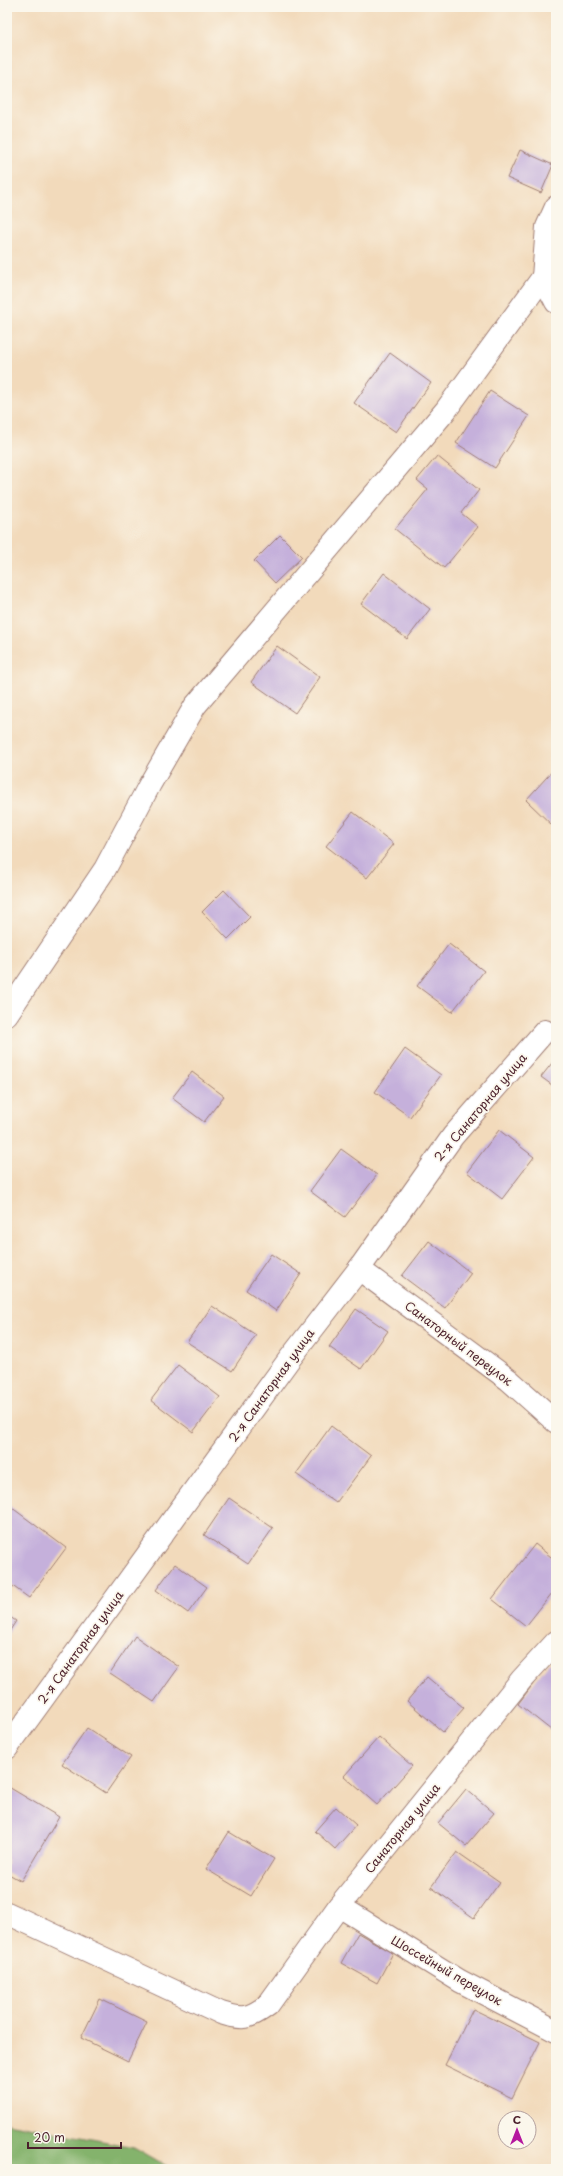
<svg xmlns="http://www.w3.org/2000/svg" width="563" height="2176" viewBox="0 0 563 2176" font-family="'Playpen Sans',sans-serif">
	<style>
		.forest { fill: #84b36c; stroke: #67694c }
		.building { fill: #c5b0db }
		.lines { fill: none; stroke-linecap: round; stroke-linejoin: round }
		.minor-casing { stroke: #9e7c73; stroke-width: 24 }
		.minor { stroke: #fff; stroke-width: 22 }
		.labels { text-anchor: middle; dominant-baseline: central; stroke-width: 3.5; stroke-linejoin: round; paint-order: stroke }
		.street-label { font-size: 12px; fill: #4a1f2b; stroke: #fbf7ec }
	</style>
	<rect width="100%" height="100%" fill="#fbf7ec"/>
	<filter id="ink" filterUnits="userSpaceOnUse"><feTurbulence type="fractalNoise" baseFrequency=".025" numOctaves="2"/><feDisplacementMap in="SourceGraphic" scale="8" xChannelSelector="R" yChannelSelector="G"/><feConvolveMatrix kernelMatrix="1 2 1 2 8 2 1 2 1" color-interpolation-filters="sRGB"/></filter>
	<filter id="wash" filterUnits="userSpaceOnUse"><feTurbulence type="fractalNoise" baseFrequency=".012" numOctaves="4" result="noise"/><feDisplacementMap in="SourceGraphic" scale="16" xChannelSelector="R" yChannelSelector="G"/><feGaussianBlur stdDeviation="0.9" result="paint"/><feColorMatrix in="noise" values="0 0 0 0 0 0 0 0 0 0 0 0 0 0 0 0 0 1.4 0 .05"/><feComposite in="paint" operator="in"/></filter>
	<g filter="url(#wash)">
		<rect width="100%" height="100%" fill="#f2dabb"/>
		<!-- forest -->
		<polygon class="forest" points="7,2123 134,2147 172,2169 7,2169"/>
		<g id="blocks">
			<!-- building -->
			<g class="building">
				<polygon points="520,150 553,165 541,193 507,178"/>
				<polygon points="390,353 431,383 396,432 354,403"/>
				<polygon points="490,391 529,416 495,468 456,443"/>
				<polygon points="437,456 479,490 461,513 478,527 444,568 395,529 428,489 417,480"/>
				<polygon points="280,535 302,557 275,583 254,561"/>
				<polygon points="384,573 430,609 407,639 361,604"/>
				<polygon points="277,646 320,677 295,713 251,682"/>
				<polygon points="556,767 556,829 526,800"/>
				<polygon points="353,812 394,844 367,878 326,846"/>
				<polygon points="224,890 250,917 228,939 202,912"/>
				<polygon points="449,944 484,971 452,1012 417,986"/>
				<polygon points="405,1049 441,1075 410,1117 375,1092"/>
				<polygon points="556,1058 556,1088 541,1077"/>
				<polygon points="192,1072 224,1096 204,1122 172,1098"/>
				<polygon points="499,1130 534,1157 502,1199 467,1172"/>
				<polygon points="341,1149 377,1175 345,1217 310,1191"/>
				<polygon points="429,1241 471,1273 445,1308 402,1276"/>
				<polygon points="271,1254 301,1274 276,1311 246,1290"/>
				<polygon points="212,1306 256,1335 232,1371 187,1342"/>
				<polygon points="356,1309 388,1331 361,1369 329,1347"/>
				<polygon points="178,1365 220,1397 193,1432 151,1400"/>
				<polygon points="331,1426 371,1456 336,1503 296,1474"/>
				<polygon points="229,1498 273,1528 248,1564 204,1535"/>
				<polygon points="7,1504 66,1548 29,1598 7,1582"/>
				<polygon points="535,1544 556,1561 556,1588 526,1626 492,1599"/>
				<polygon points="175,1564 207,1587 188,1613 156,1590"/>
				<polygon points="7,1615 16,1621 7,1635"/>
				<polygon points="135,1636 179,1667 154,1702 110,1673"/>
				<polygon points="549,1663 556,1668 556,1734 518,1704"/>
				<polygon points="427,1677 464,1708 443,1732 407,1701"/>
				<polygon points="87,1728 131,1757 106,1793 62,1764"/>
				<polygon points="379,1737 412,1766 377,1805 344,1776"/>
				<polygon points="7,1786 59,1817 21,1881 7,1873"/>
				<polygon points="466,1789 494,1813 466,1846 438,1823"/>
				<polygon points="336,1807 356,1825 335,1849 315,1831"/>
				<polygon points="229,1832 274,1859 251,1896 206,1869"/>
				<polygon points="457,1852 500,1882 474,1918 431,1887"/>
				<polygon points="358,1933 393,1953 377,1983 341,1963"/>
				<polygon points="100,1999 147,2022 128,2061 81,2038"/>
				<polygon points="473,2009 540,2042 512,2098 445,2065"/>
			</g>
		</g>
	</g>
	<g filter="url(#ink)">
		<use href="#blocks" fill-opacity="0" stroke="#9e7c73" stroke-width="1"/>
		<g class="lines">
			<defs>
				<g id="minor">
					<polyline points="556,207 547,227 543,277 556,302"/>
					<polyline points="7,1014 105,869 150,784 195,706 446,410 543,277"/>
					<polyline points="359,1269 509,1380 556,1422"/>
					<polyline points="7,1748 288,1361 359,1269 453,1136 545,1031"/>
					<polyline points="339,1906 460,1981 556,2031"/>
					<path d="M7,1913L221,2013C243,2020 249,2019 268,2005L339,1906L522,1679L556,1642"/>
				</g>
			</defs>
			<!-- minor casing -->
			<use href="#minor" class="minor-casing"/>
			<!-- minor -->
			<use href="#minor" class="minor"/>
		</g>
	</g>
	<g class="labels">
		<!-- street labels -->
		<g class="street-label">
			<text transform="translate(480 1107) rotate(-50)">2-я Санаторная улица</text>
			<text transform="translate(459 1343) rotate(37)">Санаторный переулок</text>
			<text transform="translate(271 1385) rotate(-54)">2-я Санаторная улица</text>
			<text transform="translate(80 1647) rotate(-54)">2-я Санаторная улица</text>
			<text transform="translate(402 1828) rotate(-51)">Санаторная улица</text>
			<text transform="translate(447 1970) rotate(30)">Шоссейный переулок</text>
		</g>
	</g>
	<!-- margin -->
	<rect width="563" height="2176" fill="none" stroke="#fbf7ec" stroke-width="24"/>
	<!-- north arrow -->
	<g transform="translate(517 2130)"><circle r="19" fill="#fbf7ec" stroke="#b4a19f"/>
	<path d="M0-3L7 15L0 10L-7 15Z" fill="#b5179e"/>
	<text y="-6" font-size="11" font-weight="bold" text-anchor="middle" fill="#4a1f2b">С</text>
	</g>
	<!-- scale -->
	<path d="M28 2142v6h93v-6" fill="none" stroke="#4a1f2b" stroke-width="2"/>
	<text x="34" y="2142" font-size="12" fill="#4a1f2b" stroke="#fbf7ec" stroke-width="3" paint-order="stroke">20 m</text>
</svg>
